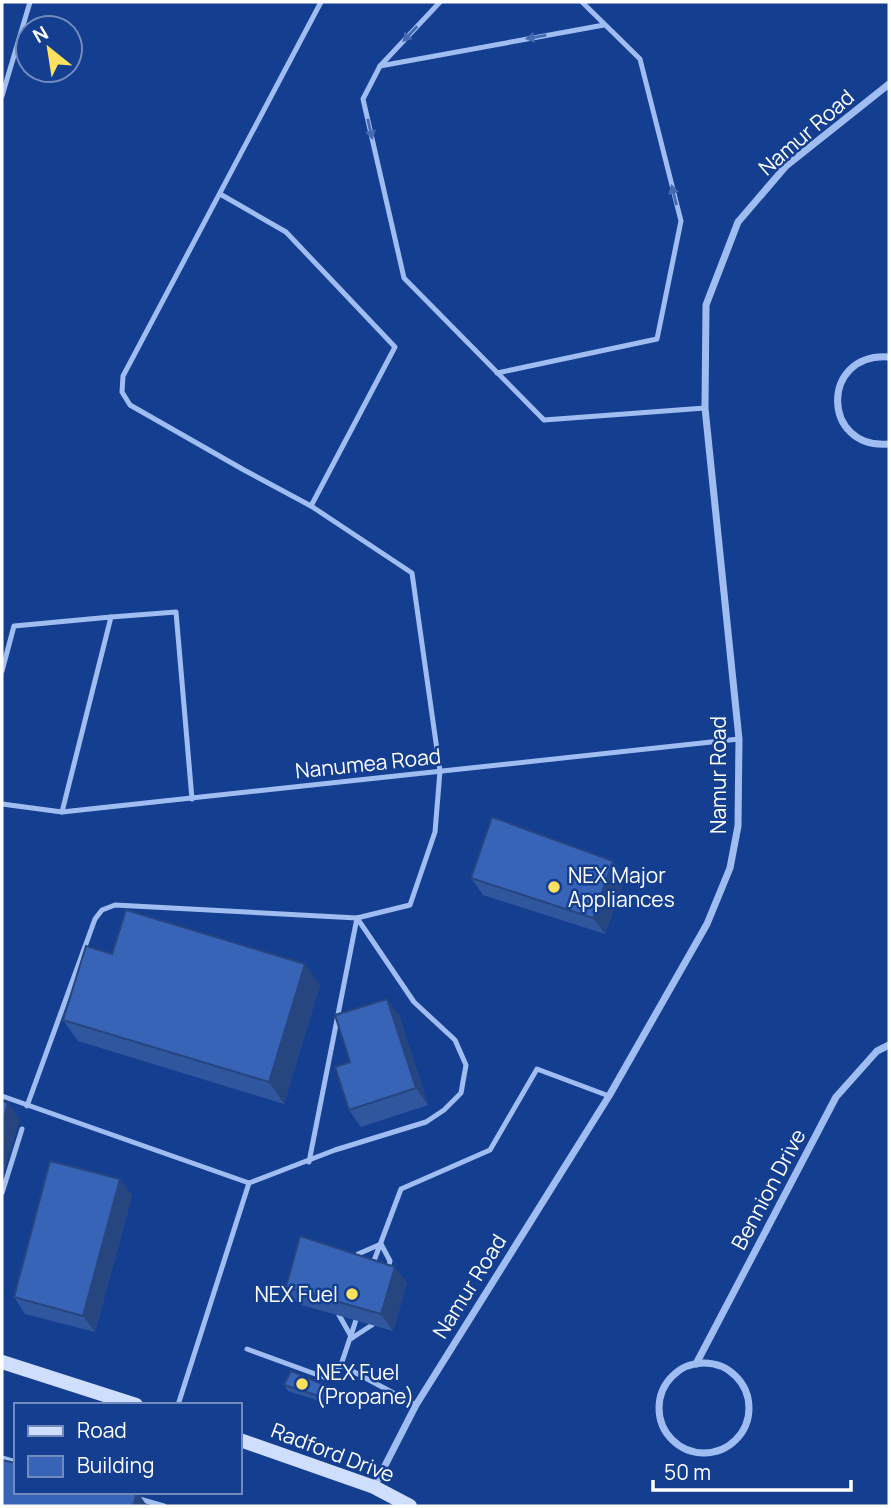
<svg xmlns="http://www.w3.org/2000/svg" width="891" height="1508" viewBox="0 0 891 1508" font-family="Manrope,sans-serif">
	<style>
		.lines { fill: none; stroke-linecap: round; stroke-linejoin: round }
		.lane { stroke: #a0bdf1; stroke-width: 5 }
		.street { stroke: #a0bdf1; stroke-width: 7 }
		.secondary { stroke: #cfdefc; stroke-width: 14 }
		.wall { fill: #30569d }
		.shaded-wall { fill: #274680 }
		.building { fill: #3864b7; stroke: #274680; stroke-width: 2 }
		.oneway { fill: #456ab2 }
		.poi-dot { fill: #ffe160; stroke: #143e90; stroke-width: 2.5 }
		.labels { text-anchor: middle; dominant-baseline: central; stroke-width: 5; stroke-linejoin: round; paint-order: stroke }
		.street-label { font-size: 21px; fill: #fff; stroke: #143e90 }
		.poi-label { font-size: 21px; fill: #fff; stroke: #143e90; text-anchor: start }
	</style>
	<rect width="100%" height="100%" fill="#143e90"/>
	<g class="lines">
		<!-- lane -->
		<g class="lane">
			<polyline points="440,2 380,66 363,99 404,278 544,420 705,408"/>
			<polyline points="380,66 604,25"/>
			<polyline points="2,96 30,2"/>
			<polyline points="220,194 286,232 395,347 311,506 244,470 130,405 122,392 123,376 321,2"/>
			<polyline points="497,373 657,339 681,221 640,59 582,2"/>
			<polyline points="111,617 176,612 192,799"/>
			<polyline points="2,671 14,626 111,617 62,812"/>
			<polyline points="2,804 62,812 739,739"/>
			<polyline points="2,1096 249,1183"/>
			<polyline points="27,1106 95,919 102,910 115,905 357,918 410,905 435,832 440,771 412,573 311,506"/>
			<polyline points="309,1162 357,918"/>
			<polyline points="2,1193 22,1129"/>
			<polyline points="356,1260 358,1254 381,1244 390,1261 388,1269"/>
			<polyline points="372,1266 401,1189 490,1150 537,1069 609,1096"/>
			<polyline points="339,1315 352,1338"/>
			<polyline points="356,1320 341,1365 416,1405"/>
			<polyline points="352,1338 372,1325"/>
			<polyline points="247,1349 329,1379 341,1365"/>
			<polyline points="178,1405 249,1183 335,1150 426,1122 444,1110 461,1093 466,1065 455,1040 414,1002 357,918"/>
			<polyline points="2,1458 16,1462"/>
			<polyline points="136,1498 164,1506"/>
		</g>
		<!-- street -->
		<g class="street">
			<path d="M889,357C820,352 821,450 889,444"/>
			<circle cx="704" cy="1408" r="45"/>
			<polyline points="696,1364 836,1097 877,1051 889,1045"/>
			<polyline points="374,1487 416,1405 609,1096 707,924 730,868 738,826 739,739 705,408 706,305 738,222 786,166 889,84"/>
		</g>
		<!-- secondary -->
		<g class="secondary">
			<polyline points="2,1362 136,1405"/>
			<polyline points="240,1440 374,1487 410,1506"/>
		</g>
	</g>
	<!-- wall -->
	<g class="wall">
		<polygon points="471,878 625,878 605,934 483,895"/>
		<polygon points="112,954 320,985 284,1104 78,1041 63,1020"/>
		<polygon points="399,1015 428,1105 361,1127 349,1110 350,1062"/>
		<polygon points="120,1179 132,1196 95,1332 25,1314 14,1297"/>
		<polygon points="407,1283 393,1331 298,1304 286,1287"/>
		<polygon points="284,1385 327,1386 331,1392 329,1404 288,1391"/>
	</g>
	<!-- shaded-wall -->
	<g class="shaded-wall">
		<polygon points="613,861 625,878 605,934 593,918"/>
		<polygon points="305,964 320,985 284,1104 269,1082"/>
		<polygon points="387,999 399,1015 428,1105 416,1088"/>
		<polygon points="8,1103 20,1120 2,1178 2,1124"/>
		<polygon points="120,1179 132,1196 95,1332 83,1316"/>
		<polygon points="395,1267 407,1283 393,1331 381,1314"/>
		<polygon points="327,1386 331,1392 329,1404 325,1398"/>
		<polygon points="137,1492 138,1492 147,1506 133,1506"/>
	</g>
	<!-- building -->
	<g class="building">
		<polygon points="492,817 613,861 593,918 471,878"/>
		<polygon points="126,910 305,964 269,1082 63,1020 86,946 112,954"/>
		<polygon points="387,999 416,1088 349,1110 335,1067 350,1062 335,1015"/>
		<polygon points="2,1101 8,1103 2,1124"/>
		<polygon points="50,1161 120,1179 83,1316 14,1297"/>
		<polygon points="300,1236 395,1267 381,1314 286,1287"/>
		<polygon points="291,1371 327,1386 325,1398 284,1385"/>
		<polygon points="2,1460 16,1463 16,1492 137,1492 133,1506 2,1506"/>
	</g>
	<!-- one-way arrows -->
	<defs><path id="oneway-solid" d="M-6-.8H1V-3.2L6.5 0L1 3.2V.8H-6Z" transform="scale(1.75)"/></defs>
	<g class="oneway">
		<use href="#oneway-solid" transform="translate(410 34) rotate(133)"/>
		<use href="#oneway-solid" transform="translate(536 37) rotate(170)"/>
		<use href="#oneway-solid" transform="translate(370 129) rotate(77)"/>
		<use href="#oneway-solid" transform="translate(674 195) rotate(-104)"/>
	</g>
	<!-- markers -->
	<g class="poi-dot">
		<circle cx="554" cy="887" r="7"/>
		<circle cx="352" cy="1294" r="7"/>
		<circle cx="302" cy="1384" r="7"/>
	</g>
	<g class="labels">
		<!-- street labels -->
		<g class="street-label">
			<text transform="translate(806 132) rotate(-41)">Namur Road</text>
			<text transform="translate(368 763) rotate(-6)">Nanumea Road</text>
			<text transform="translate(718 775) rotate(-90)">Namur Road</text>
			<text transform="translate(768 1189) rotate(-62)">Bennion Drive</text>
			<text transform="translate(469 1286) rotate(-58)">Namur Road</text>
			<text transform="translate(333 1452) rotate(21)">Radford Drive</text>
		</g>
		<!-- poi labels -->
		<g class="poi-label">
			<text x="568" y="875">NEX Major<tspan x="568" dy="24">Appliances</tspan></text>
			<text x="338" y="1294" text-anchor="end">NEX Fuel</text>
			<text x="316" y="1372">NEX Fuel<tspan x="316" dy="24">(Propane)</tspan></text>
		</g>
	</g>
	<!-- border -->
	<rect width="891" height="1508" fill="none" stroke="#ffffff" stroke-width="7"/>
	<!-- legend -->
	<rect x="14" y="1403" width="228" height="91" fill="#143e90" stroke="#728bbc" stroke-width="2"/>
	<rect x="28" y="1426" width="35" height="10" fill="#cfdefc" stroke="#728bbc" stroke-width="2"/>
	<text x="77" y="1438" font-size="21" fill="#ffffff">Road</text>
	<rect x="28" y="1456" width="35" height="21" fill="#3864b7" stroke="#728bbc" stroke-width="2"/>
	<text x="77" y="1473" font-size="21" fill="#ffffff">Building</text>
	<!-- north arrow -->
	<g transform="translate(49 49) rotate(330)"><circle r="33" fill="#143e90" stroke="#728bbc" stroke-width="2"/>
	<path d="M0-5L12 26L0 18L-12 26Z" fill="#ffe160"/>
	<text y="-10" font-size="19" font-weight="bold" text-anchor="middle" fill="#ffffff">N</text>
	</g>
	<!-- scale -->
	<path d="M653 1480v10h198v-10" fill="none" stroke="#ffffff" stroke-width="3.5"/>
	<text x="664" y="1480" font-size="21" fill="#ffffff" stroke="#143e90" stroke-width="5" paint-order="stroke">50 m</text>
</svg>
